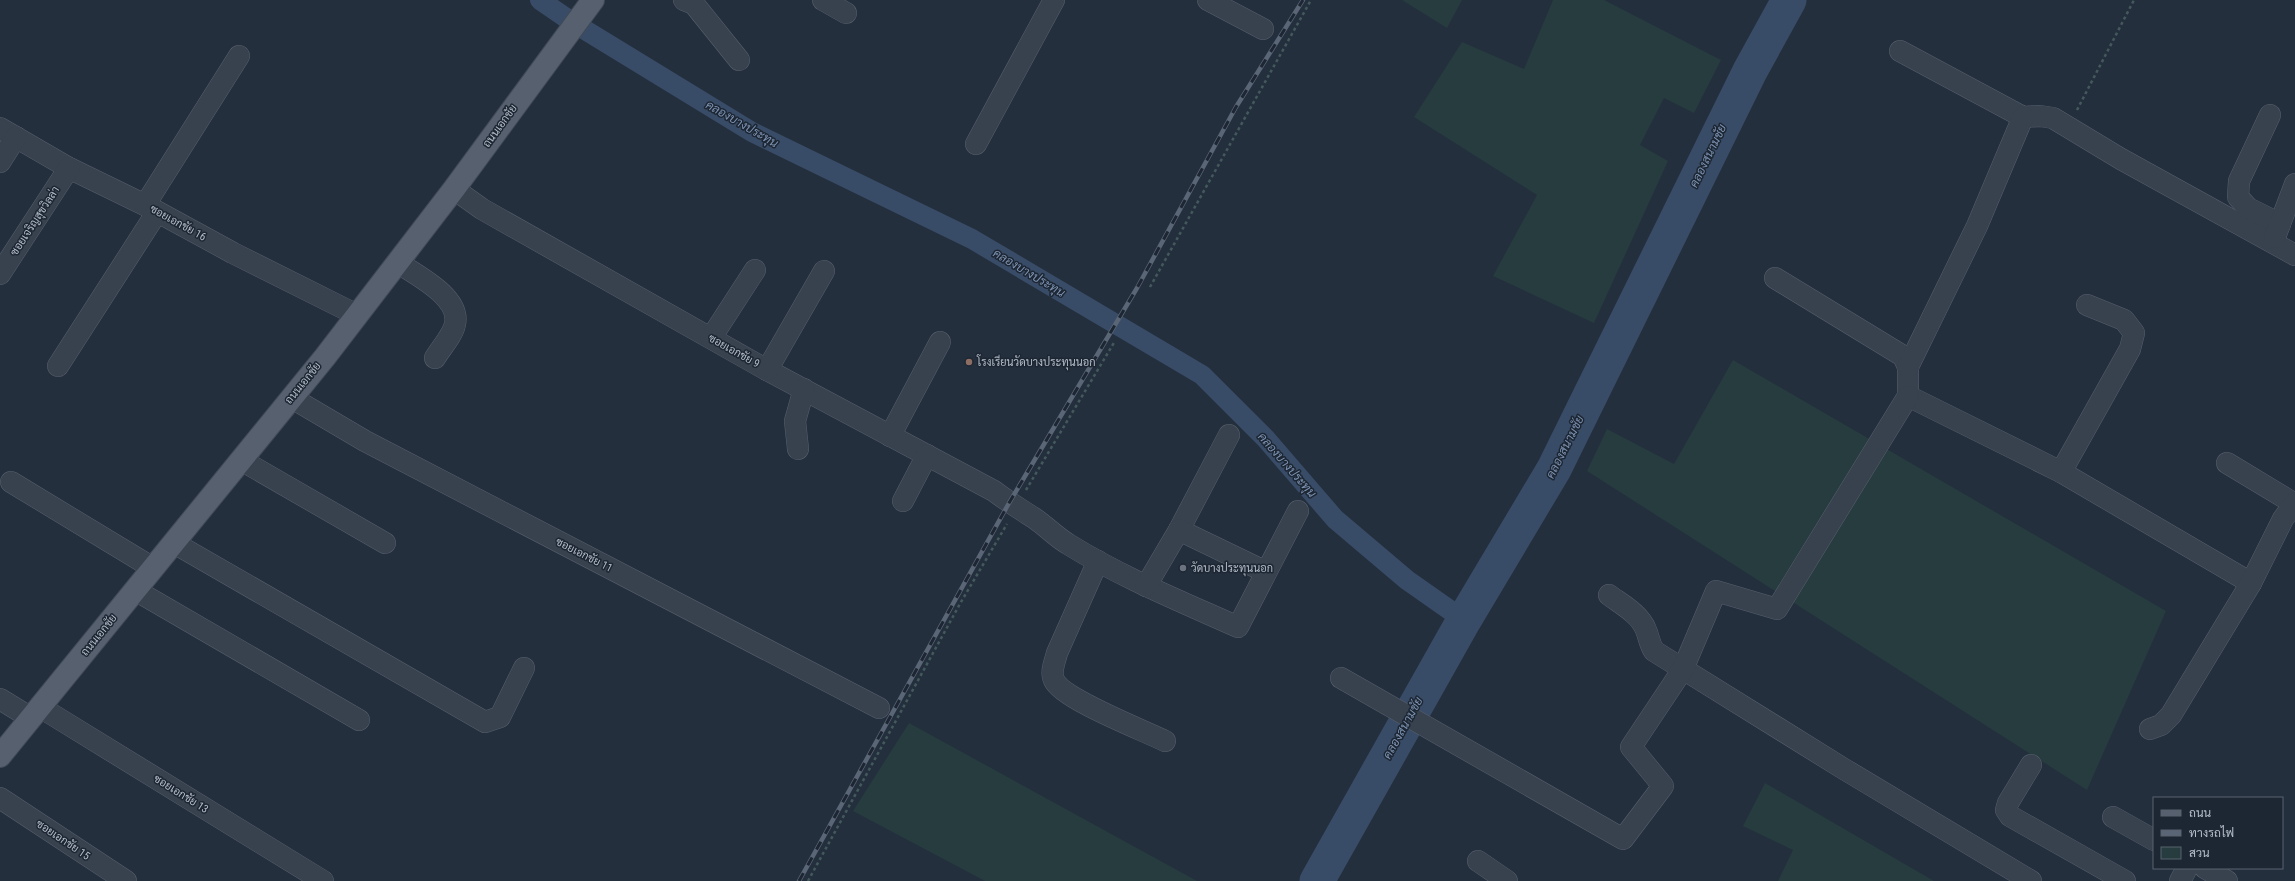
<svg xmlns="http://www.w3.org/2000/svg" width="2295" height="881" viewBox="0 0 2295 881" font-family="'Roboto Condensed',Sarabun,sans-serif">
	<style>
		.green { fill: #263c3f }
		.lines { fill: none; stroke-linecap: round; stroke-linejoin: round }
		.canal { stroke: #394c67; stroke-width: 20 }
		.river { stroke: #394c67; stroke-width: 35 }
		.minor-casing { stroke: #565f6c; stroke-width: 22 }
		.major-casing { stroke: #414a57; stroke-width: 24 }
		.path { stroke: #44595c; stroke-width: 2.5; stroke-dasharray: 3 3; stroke-linecap: butt }
		.minor { stroke: #38414e; stroke-width: 21 }
		.major { stroke: #56606e; stroke-width: 22 }
		.rail-casing { stroke: #5a6575; stroke-width: 4.5 }
		.rail { stroke: #1d2633; stroke-width: 3; stroke-dasharray: 9; stroke-linecap: butt }
		.education-dot { fill: #8d6e63; stroke: #1d2633; stroke-width: 1.5 }
		.worship-dot { fill: #6b7280; stroke: #1d2633; stroke-width: 1.5 }
		.labels { text-anchor: middle; dominant-baseline: central; stroke-width: 3; stroke-linejoin: round; paint-order: stroke }
		.street-label { font-size: 11px; fill: #b4bcc9; stroke: #1d2633 }
		.poi-label { font-size: 11px; fill: #b4bcc9; stroke: #1d2633; text-anchor: start }
		.water-label { font-size: 12px; font-style: italic; fill: #7c92b1; stroke: #1d2633 }
	</style>
	<rect width="100%" height="100%" fill="#242f3e"/>
	<!-- green -->
	<g class="green">
		<polygon points="1402,0 1462,0 1447,28"/>
		<polygon points="1553,0 1604,0 1721,60 1694,113 1664,98 1640,145 1668,161 1594,323 1493,276 1537,195 1414,117 1462,42 1524,69"/>
		<polygon points="1733,360 2166,611 2087,790 1587,471 1607,429 1674,464"/>
		<polygon points="909,723 1197,881 985,881 853,811"/>
		<polygon points="1765,783 1934,881 1778,881 1793,850 1743,826"/>
	</g>
	<g class="lines">
		<!-- canal -->
		<polyline class="canal" points="540,0 572,22 752,132 972,239 1202,375 1266,439 1335,519 1407,580 1464,620"/>
		<!-- river -->
		<polyline class="river" points="1317,881 1464,620 1554,469 1750,71 1789,0"/>
		<defs>
			<g id="minor">
				<polyline points="684,0 694,4 739,60"/>
				<polyline points="823,0 846,13"/>
				<polyline points="1208,0 1263,29"/>
				<polyline points="1900,51 2023,117 2040,116 2053,118 2121,159 2295,255"/>
				<polyline points="2270,115 2239,181 2238,197 2248,208 2280,224"/>
				<polyline points="0,128 69,168 145,205 233,253 357,315"/>
				<polyline points="976,144 1054,0"/>
				<polyline points="0,162 16,137"/>
				<path d="M454,189L482,209L767,370L994,491C1007,501 1020,509 1034,518C1046,526 1056,537 1068,544C1121,577 1180,601 1238,627L1298,511"/>
				<polyline points="145,205 239,56"/>
				<polyline points="2275,237 2295,184"/>
				<path d="M397,262C416,275 461,297 455,324C453,335 441,348 435,358"/>
				<polyline points="0,274 69,168"/>
				<polyline points="1775,278 1903,356 1908,367 1908,396 2061,472 2251,583"/>
				<polyline points="711,338 755,270"/>
				<polyline points="58,366 157,212"/>
				<polyline points="1908,367 1977,226 2023,117"/>
				<polyline points="767,370 824,271"/>
				<polyline points="292,398 365,441 879,708"/>
				<polyline points="890,436 940,342"/>
				<polyline points="798,449 795,421 804,389"/>
				<polyline points="241,460 385,543"/>
				<polyline points="2227,463 2295,504"/>
				<polyline points="2061,472 2130,349 2134,333 2124,320 2087,305"/>
				<polyline points="11,482 153,568"/>
				<polyline points="903,501 927,455"/>
				<polyline points="1179,530 1229,435"/>
				<polyline points="174,543 485,722 500,717 524,668"/>
				<path d="M1098,561L1057,653C1055,662 1050,671 1054,680C1062,699 1143,730 1165,741"/>
				<polyline points="1146,586 1179,530 1266,572"/>
				<polyline points="135,590 359,720"/>
				<path d="M1609,595C1621,604 1640,614 1646,630C1649,637 1649,643 1654,651L1844,769L2031,881"/>
				<polyline points="1341,678 1623,839 1663,786 1631,747 1683,669 1716,591 1777,609 1908,396"/>
				<polyline points="0,699 31,718"/>
				<polyline points="40,707 323,881"/>
				<polyline points="2150,729 2161,725 2171,715 2251,583 2283,519 2294,504"/>
				<polyline points="2031,765 2008,803 2006,810 2010,816 2125,881"/>
				<polyline points="0,798 126,881"/>
				<polyline points="2113,817 2154,840"/>
				<polyline points="1478,861 1507,881"/>
				<polyline points="2205,868 2227,881"/>
				<polyline points="2180,881 2187,868"/>
			</g>
			<polyline id="major" points="0,756 325,357 454,189 593,0"/>
		</defs>
		<!-- minor casing -->
		<use href="#minor" class="minor-casing"/>
		<!-- major casing -->
		<use href="#major" class="major-casing"/>
		<!-- path -->
		<g class="path">
			<polyline points="2077,110 2134,0"/>
			<polyline points="1150,287 1311,0"/>
			<polyline points="1026,490 1115,341"/>
			<polyline points="808,881 961,602 1007,524"/>
		</g>
		<!-- minor -->
		<use href="#minor" class="minor"/>
		<!-- major -->
		<use href="#major" class="major"/>
		<defs>
			<polyline id="rail" points="799,881 1009,503 1137,288 1236,107 1303,0"/>
		</defs>
		<!-- rail casing -->
		<use href="#rail" class="rail-casing"/>
		<!-- rail -->
		<use href="#rail" class="rail"/>
	</g>
	<!-- markers -->
	<circle class="education-dot" cx="969" cy="362" r="4"/>
	<circle class="worship-dot" cx="1183" cy="568" r="4"/>
	<g class="labels">
		<!-- street labels -->
		<g class="street-label">
			<text transform="translate(500 126) rotate(-54)">ถนนเอกชัย</text>
			<text transform="translate(35 221) rotate(-57)">ซอยเจริญสุขวิลล่า</text>
			<text transform="translate(178 223) rotate(29)">ซอยเอกชัย 16</text>
			<text transform="translate(734 351) rotate(29)">ซอยเอกชัย 9</text>
			<text transform="translate(303 383) rotate(-51)">ถนนเอกชัย</text>
			<text transform="translate(584 555) rotate(27)">ซอยเอกชัย 11</text>
			<text transform="translate(99 635) rotate(-51)">ถนนเอกชัย</text>
			<text transform="translate(181 794) rotate(32)">ซอยเอกชัย 13</text>
			<text transform="translate(63 840) rotate(34)">ซอยเอกชัย 15</text>
		</g>
		<!-- poi labels -->
		<g class="poi-label">
			<text x="977" y="362">โรงเรียนวัดบางประทุนนอก</text>
			<text x="1191" y="568">วัดบางประทุนนอก</text>
		</g>
		<!-- water labels -->
		<g class="water-label">
			<text transform="translate(742 124) rotate(30)">คลองบางประทุน</text>
			<text transform="translate(1708 156) rotate(-64)">คลองสนามชัย</text>
			<text transform="translate(1029 273) rotate(31)">คลองบางประทุน</text>
			<text transform="translate(1565 447) rotate(-63)">คลองสนามชัย</text>
			<text transform="translate(1287 465) rotate(49)">คลองบางประทุน</text>
			<text transform="translate(1403 728) rotate(-61)">คลองสนามชัย</text>
		</g>
	</g>
	<!-- legend -->
	<rect x="2153" y="797" width="130" height="72" fill="#1d2633" stroke="#59626f"/>
	<rect x="2161" y="810" width="20" height="6" fill="#56606e" stroke="#59626f"/>
	<text x="2189" y="817" font-size="12" fill="#b4bcc9">ถนน</text>
	<rect x="2161" y="830" width="20" height="6" fill="#5a6575" stroke="#59626f"/>
	<text x="2189" y="837" font-size="12" fill="#b4bcc9">ทางรถไฟ</text>
	<rect x="2161" y="847" width="20" height="12" fill="#263c3f" stroke="#59626f"/>
	<text x="2189" y="857" font-size="12" fill="#b4bcc9">สวน</text>
</svg>
